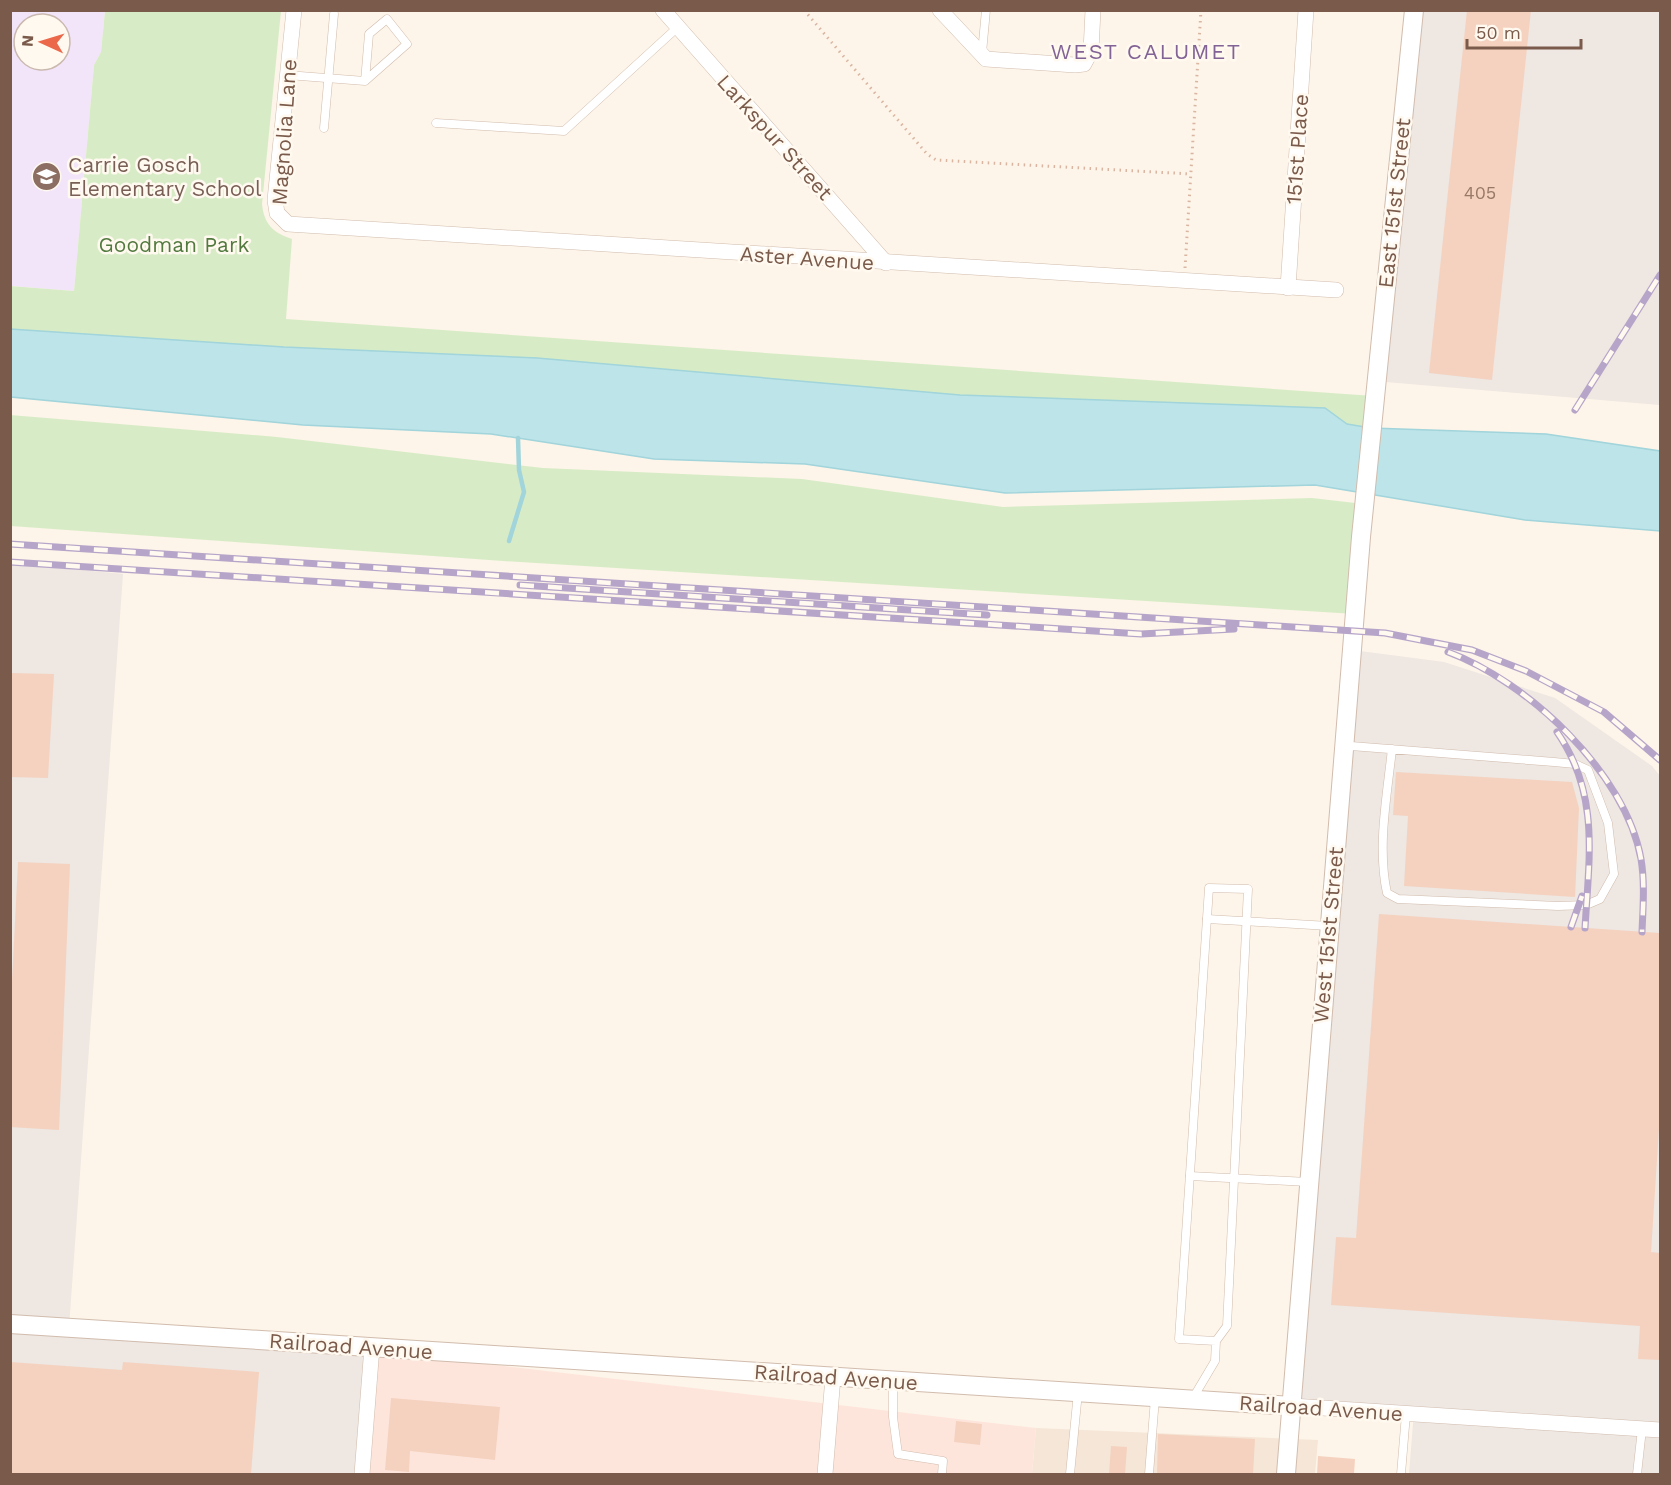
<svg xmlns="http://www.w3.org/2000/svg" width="1671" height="1485" viewBox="0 0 1671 1485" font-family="'Work Sans',sans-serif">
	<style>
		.residential { fill: #f5e6d7 }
		.commercial { fill: #fee5dc }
		.industrial { fill: #eee7e2 }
		.education { fill: #f2e5fa; fill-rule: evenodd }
		.green { fill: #d7ecc6 }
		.water { fill: #bce4e9; stroke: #a1d4db; stroke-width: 1.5 }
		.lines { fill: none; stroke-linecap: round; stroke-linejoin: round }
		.stream { stroke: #a1d4db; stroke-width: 4.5 }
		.building { fill: #f4d2bf }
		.service-casing { stroke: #d1bcad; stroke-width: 9 }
		.minor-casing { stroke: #d1bcad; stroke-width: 16 }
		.tertiary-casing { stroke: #d1bcad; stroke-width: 20 }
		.path { stroke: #dab5a1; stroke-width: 3; stroke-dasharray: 1.5 4.5; stroke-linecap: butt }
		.service { stroke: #fff; stroke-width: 8 }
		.minor { stroke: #fff; stroke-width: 15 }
		.tertiary { stroke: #fff; stroke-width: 18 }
		.rail-casing { stroke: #b7a5c9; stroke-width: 7 }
		.rail { stroke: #fff9f0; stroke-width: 4.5; stroke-dasharray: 14; stroke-linecap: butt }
		.labels { text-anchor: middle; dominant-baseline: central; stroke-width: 5; stroke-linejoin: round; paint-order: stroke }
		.number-label { font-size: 18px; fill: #987867 }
		.street-label { font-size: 21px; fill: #7a5a4a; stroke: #fff9f0 }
		.education-label { font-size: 21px; fill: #785e54; stroke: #fff9f0; text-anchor: start }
		.park-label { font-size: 21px; fill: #527a3f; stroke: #fff9f0 }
		.neighbourhood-label { font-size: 22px; letter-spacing: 1.5px; fill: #826395; stroke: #fff9f0 }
	</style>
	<rect width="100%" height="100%" fill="#fdf5e9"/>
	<!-- residential -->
	<polygon class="residential" points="1036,1428 1318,1440 1315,1474 1032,1474"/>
	<!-- commercial -->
	<polygon class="commercial" points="376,1351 1036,1428 1032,1474 366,1474"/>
	<!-- industrial -->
	<g class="industrial">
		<polygon points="1413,11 1660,11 1660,405 1374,381"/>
		<polygon points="11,563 123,574 69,1327 372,1347 362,1474 11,1474"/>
		<polygon points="1352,650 1444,662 1555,698 1652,766 1660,776 1660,1474 1409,1474 1414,1412 1292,1399"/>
	</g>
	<!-- education -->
	<path class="education" d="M10,11H105L101,52L94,65L74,291L11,286ZM24,24H60V60H24Z"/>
	<!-- green -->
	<g class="green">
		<path d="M105,11H281L262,204C264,224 273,233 292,239L286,319L1374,396L1371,428L1347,424L1325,408L956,398L537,358L284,347L11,329L10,286L74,291L94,65L101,52Z"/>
		<polygon points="10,415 277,437 543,468 802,479 1003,507 1312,498 1364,504 1355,614 503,561 11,526"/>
	</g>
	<!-- water -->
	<polygon class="water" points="10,329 284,347 537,358 960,395 1325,408 1347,424 1371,428 1546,434 1660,451 1660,531 1525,520 1315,485 1005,493 805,464 654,459 491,434 303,425 11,397"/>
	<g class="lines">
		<!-- stream -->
		<polyline class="stream" points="509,541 524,492 519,470 518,438"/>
	</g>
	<!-- building -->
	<g class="building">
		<polygon points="1467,10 1531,10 1492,380 1429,373"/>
		<polygon points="10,673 54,674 48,778 10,777"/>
		<polygon points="1396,772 1572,782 1579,808 1575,897 1404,886 1408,816 1393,815"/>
		<polygon points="18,862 70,864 59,1130 10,1127 10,1022"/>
		<polygon points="1379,914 1660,933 1660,1113 1651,1252 1660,1253 1660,1360 1638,1359 1640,1326 1331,1305 1336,1237 1356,1238"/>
		<polygon points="10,1362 122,1370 123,1362 259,1372 251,1474 10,1474"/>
		<polygon points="391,1398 500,1407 495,1460 410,1451 409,1472 385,1470"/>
		<polygon points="956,1421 982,1424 980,1445 954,1442"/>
		<polygon points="1158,1434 1255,1439 1253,1474 1157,1474"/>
		<polygon points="1111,1446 1127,1447 1125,1474 1109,1474"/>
		<polygon points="1318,1456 1355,1459 1354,1474 1317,1474"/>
	</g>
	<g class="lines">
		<defs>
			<g id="service">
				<polyline points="982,53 986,10"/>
				<polyline points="287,75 365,81 407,44 387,19 369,34 365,81"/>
				<polyline points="436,123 564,131 678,27"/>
				<polyline points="324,128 334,14"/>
				<path d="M1345,746H1351L1554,762L1575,764L1588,770L1608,823L1614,874L1600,899L1586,905L1558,906L1398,899L1387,893C1377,847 1387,796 1392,749"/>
				<polyline points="1207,919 1329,926"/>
				<polyline points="1190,1176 1308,1182"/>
				<polyline points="893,1382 893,1417 898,1454 943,1461 942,1474"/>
				<polyline points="1193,1398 1215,1361 1216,1341 1227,1326 1248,889 1209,888 1179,1339 1216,1341"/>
				<polyline points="1070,1474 1078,1392"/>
				<polyline points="1149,1474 1155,1398"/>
				<polyline points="1401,1474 1406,1414"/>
				<polyline points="1637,1474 1642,1429"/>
			</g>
			<g id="minor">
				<polyline points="294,10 275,200 277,213 288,224 1336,290"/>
				<polyline points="663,10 886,263"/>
				<polyline points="940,10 986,59 1075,65 1084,64 1091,51 1093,10"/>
				<polyline points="1288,288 1306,10"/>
				<polyline points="1292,1406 1660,1430"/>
				<polyline points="362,1474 372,1347"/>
				<polyline points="825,1474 833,1377"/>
			</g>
			<g id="tertiary">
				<polyline points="10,1324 1292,1406"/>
				<polyline points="1286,1474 1361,537 1414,10"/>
			</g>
		</defs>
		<!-- service casing -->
		<use href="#service" class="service-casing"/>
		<!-- minor casing -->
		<use href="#minor" class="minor-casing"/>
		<!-- tertiary casing -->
		<use href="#tertiary" class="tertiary-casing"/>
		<!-- path -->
		<g class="path">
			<polyline points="804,10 927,154 936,160 1191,174"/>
			<polyline points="1185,268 1201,10"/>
		</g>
		<!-- service -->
		<use href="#service" class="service"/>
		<!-- minor -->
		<use href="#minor" class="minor"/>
		<!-- tertiary -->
		<use href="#tertiary" class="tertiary"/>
		<defs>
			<g id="rail">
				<polyline points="1575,410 1660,275"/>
				<polyline points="10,544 1385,633 1472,650 1526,671 1604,712 1660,760"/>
				<polyline points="10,562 1141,634 1234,629"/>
				<polyline points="520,585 987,615"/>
				<path d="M1448,652C1527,681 1626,773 1641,859C1645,883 1643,907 1642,932"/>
				<path d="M1557,732C1600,794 1589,857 1585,928"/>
				<polyline points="1571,927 1582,896"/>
			</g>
		</defs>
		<!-- rail casing -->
		<use href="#rail" class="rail-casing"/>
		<!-- rail -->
		<use href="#rail" class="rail"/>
	</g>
	<!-- icons -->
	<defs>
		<symbol id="school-disc" viewBox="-11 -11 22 22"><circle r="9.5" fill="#8d6e63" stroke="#fff9f0"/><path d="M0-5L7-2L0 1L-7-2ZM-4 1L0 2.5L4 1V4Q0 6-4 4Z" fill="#fff"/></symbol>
	</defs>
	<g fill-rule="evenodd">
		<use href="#school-disc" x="30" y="160" width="33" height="33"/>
	</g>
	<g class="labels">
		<!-- number labels -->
		<g class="number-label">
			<text x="1480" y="192">405</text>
		</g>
		<!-- street labels -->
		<g class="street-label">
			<text transform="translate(284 132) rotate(-86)">Magnolia Lane</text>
			<text transform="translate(775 137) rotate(48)">Larkspur Street</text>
			<text transform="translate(1297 149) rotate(-86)">151st Place</text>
			<text transform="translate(1394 203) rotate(-84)">East 151st Street</text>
			<text transform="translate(807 258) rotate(4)">Aster Avenue</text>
			<text transform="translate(1328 935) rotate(-85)">West 151st Street</text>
			<text transform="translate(351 1346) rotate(4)">Railroad Avenue</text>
			<text transform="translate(836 1377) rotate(4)">Railroad Avenue</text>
			<text transform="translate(1321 1408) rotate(4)">Railroad Avenue</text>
		</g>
		<!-- education labels -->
		<g class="education-label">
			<text x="68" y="164">Carrie Gosch<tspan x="68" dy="24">Elementary School</tspan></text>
		</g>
		<!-- park labels -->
		<g class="park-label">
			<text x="174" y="244">Goodman Park</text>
		</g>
		<!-- neighbourhood labels -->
		<g class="neighbourhood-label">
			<text x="1146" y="51">WEST CALUMET</text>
		</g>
	</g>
	<!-- border -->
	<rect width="1671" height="1485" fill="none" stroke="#7a5a4a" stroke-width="24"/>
	<!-- north arrow -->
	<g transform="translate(42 42) rotate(274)"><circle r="28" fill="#fff9f0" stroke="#cab9ae" stroke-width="1.5"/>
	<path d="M0-4.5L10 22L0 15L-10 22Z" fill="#eb684a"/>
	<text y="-9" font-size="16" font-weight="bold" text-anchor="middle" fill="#7a5a4a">N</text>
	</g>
	<!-- scale -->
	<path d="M1467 39v9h114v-9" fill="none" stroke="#7a5a4a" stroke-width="3"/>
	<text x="1476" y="39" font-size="18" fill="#7a5a4a" stroke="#fff9f0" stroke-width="4.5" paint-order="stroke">50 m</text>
</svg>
